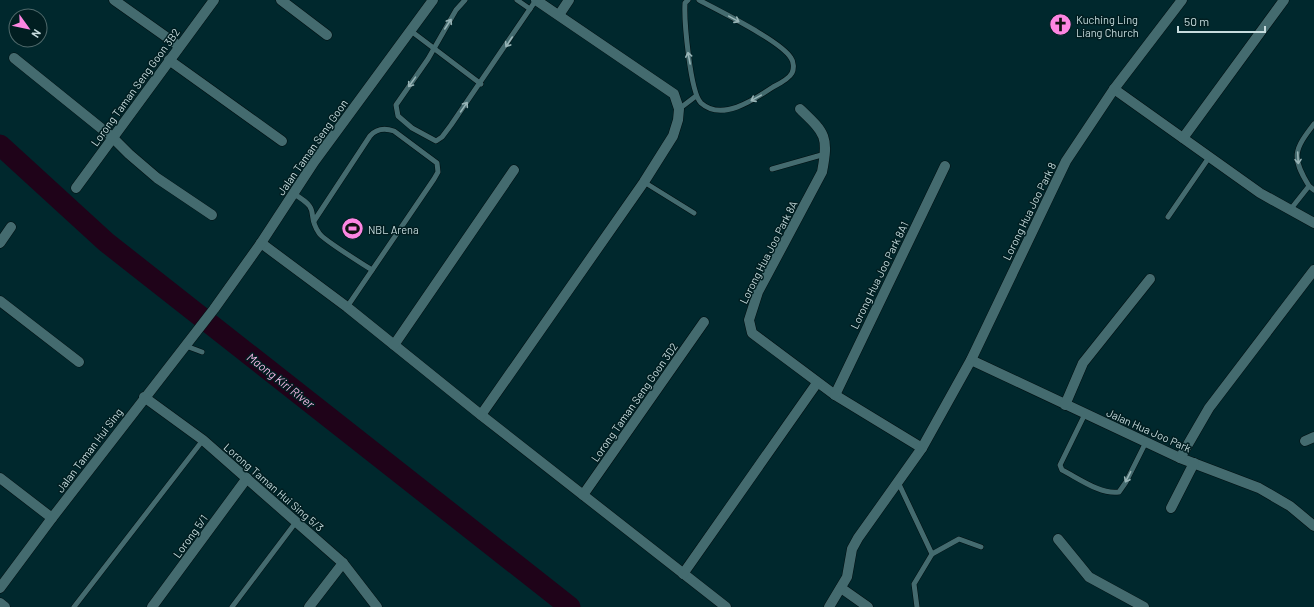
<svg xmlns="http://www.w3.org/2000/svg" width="1314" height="607" viewBox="0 0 1314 607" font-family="Barlow,sans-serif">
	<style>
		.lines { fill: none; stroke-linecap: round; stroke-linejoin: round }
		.river { stroke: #1f0319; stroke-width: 21 }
		.lane-casing { stroke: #000f11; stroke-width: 6 }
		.street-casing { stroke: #000f11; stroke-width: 11 }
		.lane { stroke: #446b6f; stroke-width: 5 }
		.street { stroke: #446b6f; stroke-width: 10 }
		.oneway { stroke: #98b4b6 }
		.labels { text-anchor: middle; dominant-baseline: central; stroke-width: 3; stroke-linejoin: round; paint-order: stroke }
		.poi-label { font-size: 11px; fill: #c6dbdd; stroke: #011e21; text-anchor: start }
		.street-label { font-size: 11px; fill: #c6dbdd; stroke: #011e21 }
		.water-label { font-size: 12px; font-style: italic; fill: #f5b8e5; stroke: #011e21 }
	</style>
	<rect width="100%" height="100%" fill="#00282d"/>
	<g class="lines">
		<!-- river -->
		<polyline class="river" points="0,145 106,242 570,607"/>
		<defs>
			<g id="lane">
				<polyline points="465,0 456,10 428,59 396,105 398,116 412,128 436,141 442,137 451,125 536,0"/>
				<polyline points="517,0 530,9"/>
				<path d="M688,0L685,3C684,20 690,92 701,103C722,122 755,99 773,87C779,84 789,79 792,73C794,69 794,62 791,58C781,41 719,11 699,0"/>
				<polyline points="411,31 481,84"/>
				<polyline points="679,109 696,96"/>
				<polyline points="772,169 825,154"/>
				<polyline points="644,182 694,213"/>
				<polyline points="1309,186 1314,190"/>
				<path d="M294,194C323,211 305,213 319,233C323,240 363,264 372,270"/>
				<path d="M1290,210L1309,186C1291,157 1294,150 1314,124"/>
				<polyline points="1168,217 1210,156"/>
				<path d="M314,221L370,136C377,128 385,128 394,131L437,163L438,172L434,179L347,307"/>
				<polyline points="186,346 202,352"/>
				<path d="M1085,414L1060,465L1062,470C1078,478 1101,495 1119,492L1126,482L1146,442"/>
				<polyline points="898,482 932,554 914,584 917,607"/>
				<polyline points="932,554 959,539 981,547"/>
				<polyline points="74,607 203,440"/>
				<polyline points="232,607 296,522"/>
			</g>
			<g id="street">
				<polyline points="114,0 179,46"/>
				<polyline points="281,0 327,35"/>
				<polyline points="559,15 569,0"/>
				<polyline points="14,58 112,137 129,154 157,178 212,215"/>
				<polyline points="169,60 282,141"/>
				<polyline points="1114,89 1260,193 1314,223"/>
				<path d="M800,109C825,133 829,136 822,172L758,292L749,320L752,333L835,395L922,448"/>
				<polyline points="1183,138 1284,0"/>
				<polyline points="76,188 214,0"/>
				<polyline points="0,243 11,227"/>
				<polyline points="261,243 347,307 481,415 726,607"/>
				<polyline points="0,301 79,362"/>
				<polyline points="394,345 514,170"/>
				<polyline points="971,360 1180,458 1259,488 1290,506 1314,526"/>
				<polyline points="835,395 945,166"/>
				<polyline points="144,397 203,440 343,563 377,607"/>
				<polyline points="1065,405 1083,363 1150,279"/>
				<polyline points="481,415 644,182 673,136 678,120 679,109 674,94 536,0"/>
				<polyline points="1305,441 1314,437"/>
				<polyline points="1180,458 1209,408 1314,270"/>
				<polyline points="0,478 52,518"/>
				<polyline points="583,495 704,322"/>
				<polyline points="1171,508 1194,463"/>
				<polyline points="1058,539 1089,577 1144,607"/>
				<polyline points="683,574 817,383"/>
				<polyline points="0,588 52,518 214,309 261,243 314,162 433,0"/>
				<polyline points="841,588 868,607"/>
				<polyline points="0,603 5,607"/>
				<polyline points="152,607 247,478"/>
				<polyline points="309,607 343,563"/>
				<polyline points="829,607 847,577 852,549 858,538 922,448 971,360 1066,161 1114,89 1182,0"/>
			</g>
		</defs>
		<!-- lane casing -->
		<use href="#lane" class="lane-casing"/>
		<!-- street casing -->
		<use href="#street" class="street-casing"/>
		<!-- lane -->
		<use href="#lane" class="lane"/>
		<!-- street -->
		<use href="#street" class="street"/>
	</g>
	<!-- one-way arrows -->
	<defs><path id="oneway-shaft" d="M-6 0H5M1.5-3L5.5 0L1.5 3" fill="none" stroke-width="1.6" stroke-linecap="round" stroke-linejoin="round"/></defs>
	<g class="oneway">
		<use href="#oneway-shaft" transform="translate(734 19) rotate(29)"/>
		<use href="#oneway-shaft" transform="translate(448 24) rotate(-57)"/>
		<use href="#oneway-shaft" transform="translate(509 42) rotate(123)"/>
		<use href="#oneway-shaft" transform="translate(689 58) rotate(-101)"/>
		<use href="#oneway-shaft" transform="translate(412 82) rotate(126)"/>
		<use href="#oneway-shaft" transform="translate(756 98) rotate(151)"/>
		<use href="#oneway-shaft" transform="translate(464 107) rotate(-55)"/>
		<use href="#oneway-shaft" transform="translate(1298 158) rotate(87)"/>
		<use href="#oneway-shaft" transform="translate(1128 477) rotate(117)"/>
	</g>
	<!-- icons -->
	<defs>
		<symbol id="church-disc" viewBox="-11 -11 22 22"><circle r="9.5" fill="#fd86e2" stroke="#011e21"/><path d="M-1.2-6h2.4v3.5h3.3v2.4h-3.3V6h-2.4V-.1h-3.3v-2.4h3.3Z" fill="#111"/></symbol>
		<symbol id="stadium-disc" viewBox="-11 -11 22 22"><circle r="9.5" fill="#fd86e2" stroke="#011e21"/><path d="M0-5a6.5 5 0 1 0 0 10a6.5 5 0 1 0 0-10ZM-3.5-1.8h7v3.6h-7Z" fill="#111"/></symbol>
	</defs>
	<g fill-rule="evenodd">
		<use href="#church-disc" x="1048" y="12" width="25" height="25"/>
		<use href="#stadium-disc" x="340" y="216" width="25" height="25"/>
	</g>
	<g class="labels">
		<!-- poi labels -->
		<g class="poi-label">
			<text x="1076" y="19">Kuching Ling<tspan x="1076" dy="13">Liang Church</tspan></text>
			<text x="368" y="229">NBL Arena</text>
		</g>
		<!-- street labels -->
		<g class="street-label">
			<text transform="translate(135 87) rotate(-54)">Lorong Taman Seng Goon 3B2</text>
			<text transform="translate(312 147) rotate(-55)">Jalan Taman Seng Goon</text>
			<text transform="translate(1029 211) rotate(-64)">Lorong Hua Joo Park 8</text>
			<text transform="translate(768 252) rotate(-63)">Lorong Hua Joo Park 8A</text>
			<text transform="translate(879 275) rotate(-64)">Lorong Hua Joo Park 8A1</text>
			<text transform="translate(634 402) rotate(-55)">Lorong Taman Seng Goon 3D2</text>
			<text transform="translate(1149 430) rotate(24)">Jalan Hua Joo Park</text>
			<text transform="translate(89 450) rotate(-53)">Jalan Taman Hui Sing</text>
			<text transform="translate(274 487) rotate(41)">Lorong Taman Hui Sing 5/3</text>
			<text transform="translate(190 536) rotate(-54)">Lorong 5/1</text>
		</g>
		<!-- water labels -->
		<g class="water-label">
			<text transform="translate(281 380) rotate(38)">Maong Kiri River</text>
		</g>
	</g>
	<!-- north arrow -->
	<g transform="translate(28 28) rotate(123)"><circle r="19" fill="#011e21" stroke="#506a6c"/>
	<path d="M0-3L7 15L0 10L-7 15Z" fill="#fd86e2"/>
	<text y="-6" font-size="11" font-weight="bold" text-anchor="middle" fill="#c6dbdd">N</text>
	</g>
	<!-- scale -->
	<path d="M1178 26v6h87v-6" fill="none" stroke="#c6dbdd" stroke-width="2"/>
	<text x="1184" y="26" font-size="12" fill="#c6dbdd" stroke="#011e21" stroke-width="3" paint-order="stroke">50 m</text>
</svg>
